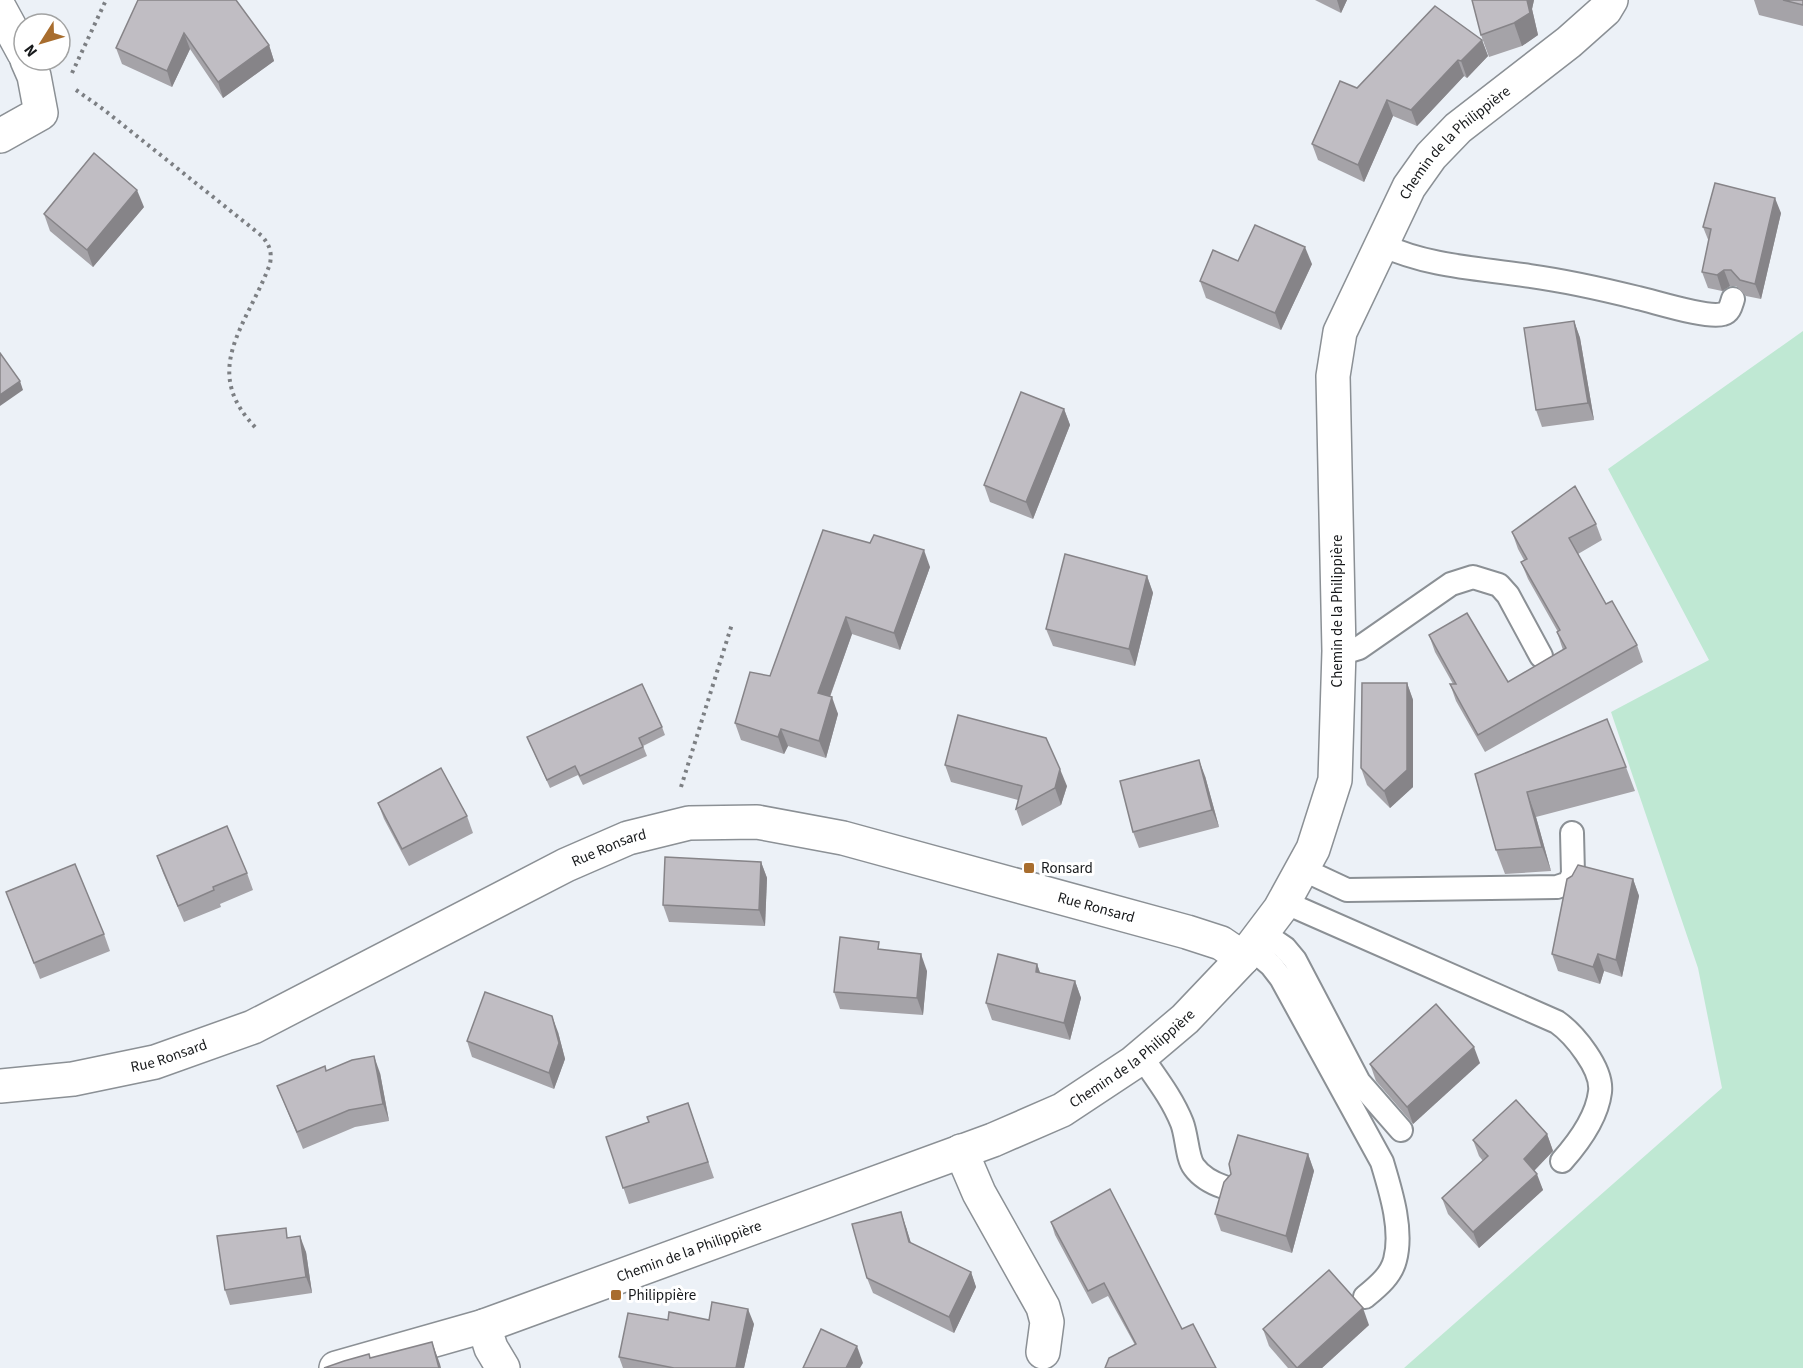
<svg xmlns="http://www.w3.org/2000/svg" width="1803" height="1368" viewBox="0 0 1803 1368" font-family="'Source Sans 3',sans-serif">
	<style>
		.green { fill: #bfe8d3 }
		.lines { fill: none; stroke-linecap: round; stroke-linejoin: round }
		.service-casing { stroke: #8b9095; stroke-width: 26 }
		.minor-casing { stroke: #8b9095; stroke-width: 36 }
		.path { stroke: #7c7f83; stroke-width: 4; stroke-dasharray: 3 4.5; stroke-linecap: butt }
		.service { stroke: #fff; stroke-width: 22 }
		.minor { stroke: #fff; stroke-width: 33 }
		.wall { fill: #a5a3a8 }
		.shaded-wall { fill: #868488 }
		.building { fill: #c0bdc3; stroke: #868488; stroke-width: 1.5 }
		.poi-dot { fill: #a86d2e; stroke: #fff; stroke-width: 2 }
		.labels { text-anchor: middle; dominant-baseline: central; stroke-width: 6; stroke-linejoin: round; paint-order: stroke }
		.street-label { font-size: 15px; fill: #16181a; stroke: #fff }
		.poi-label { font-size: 15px; fill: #16181a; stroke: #fff; text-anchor: start }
	</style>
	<rect width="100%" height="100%" fill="#ecf1f7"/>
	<!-- green -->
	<polygon class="green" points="1803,331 1803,1368 1404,1368 1722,1088 1698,968 1611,712 1709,660 1608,469"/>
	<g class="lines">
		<defs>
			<g id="service">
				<path d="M1382,245C1430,267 1478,268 1530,276C1566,281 1602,289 1638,298C1656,302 1708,319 1723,314C1730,312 1731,305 1733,299"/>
				<polyline points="1339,651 1346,652 1359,648 1451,584 1473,577 1499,585 1508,595 1541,656"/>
				<polyline points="1302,869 1347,890 1557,887 1569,883 1573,874 1572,833"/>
				<path d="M1284,902L1557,1022C1574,1034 1603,1069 1600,1092C1597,1117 1578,1143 1562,1161"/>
				<polyline points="1263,933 1285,948 1295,960 1359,1082 1401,1130"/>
				<path d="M1251,948L1271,965L1281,978L1382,1162C1391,1192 1403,1230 1395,1260C1391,1276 1377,1287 1365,1297"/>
				<path d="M1141,1056C1156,1078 1172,1098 1182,1123C1187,1136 1187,1158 1194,1167C1202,1178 1212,1183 1224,1187"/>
			</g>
			<g id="minor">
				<polyline points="0,9 24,53"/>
				<polyline points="0,136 41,113 34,76 27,60"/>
				<path id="s1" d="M0,1086L73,1079L155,1062L253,1027L566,865L628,838L689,823L757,822L843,838L1187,932L1221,943L1243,958"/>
				<polyline points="961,1151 979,1193 1043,1307 1047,1322 1043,1352"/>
				<polyline points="484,1326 491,1348 503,1368"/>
				<path id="s2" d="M336,1368L484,1326L993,1140L1062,1110L1133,1063L1185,1019L1243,958L1280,909L1313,849L1335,780L1339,651L1333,376L1340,332L1409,187L1431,156L1458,128L1569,42L1605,10L1611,0"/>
			</g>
		</defs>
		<!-- service casing -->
		<use href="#service" class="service-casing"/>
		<!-- minor casing -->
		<use href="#minor" class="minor-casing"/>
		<!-- path -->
		<g class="path">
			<polyline points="72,73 106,0"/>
			<path d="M76,90L103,109L262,236C270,246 272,252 270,264C247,326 198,371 258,430"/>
			<polyline points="681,787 732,624"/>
		</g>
		<!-- service -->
		<use href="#service" class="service"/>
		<!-- minor -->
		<use href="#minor" class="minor"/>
	</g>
	<!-- wall -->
	<g class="wall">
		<polygon points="138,0 269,45 274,61 223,98 190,49 172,87 122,64 116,48"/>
		<polygon points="1315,0 1347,0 1341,13"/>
		<polygon points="1472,0 1534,0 1532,9 1538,35 1522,46 1489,57 1481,35"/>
		<polygon points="1754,0 1803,0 1803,26 1759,15"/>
		<polygon points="1482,40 1488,56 1467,78 1464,76 1417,126 1393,116 1364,182 1318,160 1312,144 1357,88"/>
		<polygon points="144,207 93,267 50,231 44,214"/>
		<polygon points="1781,213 1761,299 1746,296 1736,286 1730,286 1722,291 1708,288 1702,272 1709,242 1703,227"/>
		<polygon points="1238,261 1312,264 1281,330 1206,298 1200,281"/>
		<polygon points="1574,321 1580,338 1594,420 1542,427 1536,410"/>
		<polygon points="1064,409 1070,425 1033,519 990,502 984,485"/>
		<polygon points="1596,524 1602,540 1578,554 1606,604 1637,645 1643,662 1485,752 1456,701 1450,684 1453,684 1435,652 1429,635 1508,682 1563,650 1557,632 1558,632 1528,579 1521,562 1524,560 1518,549 1512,532"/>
		<polygon points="823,530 930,567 900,650 852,634 830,697 838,714 826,758 788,746 784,754 741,740 735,723 770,676"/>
		<polygon points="1147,576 1153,593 1135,666 1053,646 1046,629"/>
		<polygon points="1407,683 1413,700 1413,787 1390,808 1367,785 1361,768"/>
		<polygon points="662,727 665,735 643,746 647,756 583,785 578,775 550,788 527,737"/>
		<polygon points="945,765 1067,786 1061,805 1022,826 1016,809 1018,800 951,782"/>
		<polygon points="1626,767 1635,791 1536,817 1551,871 1505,874 1496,850 1475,774"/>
		<polygon points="1205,776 1219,827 1139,848 1133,832"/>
		<polygon points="378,803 467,816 473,833 409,866 384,819"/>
		<polygon points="157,856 247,873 253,890 220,904 221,907 184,922 163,873"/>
		<polygon points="761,862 767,878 765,926 669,922 663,905"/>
		<polygon points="1633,879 1639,896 1622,977 1604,971 1600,984 1558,971 1552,954"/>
		<polygon points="6,892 104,934 110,951 40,979"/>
		<polygon points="881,949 927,971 923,1015 840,1009 834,992"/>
		<polygon points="1037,964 1040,973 1075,981 1081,998 1070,1040 992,1020 986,1003"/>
		<polygon points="558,1032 565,1059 554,1089 472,1057 467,1041"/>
		<polygon points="1480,1063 1413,1124 1376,1081 1370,1064"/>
		<polygon points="326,1071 380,1073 389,1121 355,1127 303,1149 277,1086"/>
		<polygon points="688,1103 714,1178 629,1204 606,1137 649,1122"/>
		<polygon points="1547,1134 1553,1151 1534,1171 1543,1190 1479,1248 1448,1214 1442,1198 1483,1161 1479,1156 1473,1140"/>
		<polygon points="1308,1154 1314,1171 1292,1253 1221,1231 1215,1214 1231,1174"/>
		<polygon points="1051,1222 1182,1329 1135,1345 1108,1296 1092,1304 1055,1235"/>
		<polygon points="906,1227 911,1243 971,1272 976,1287 954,1333 873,1293 867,1278"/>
		<polygon points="289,1238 306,1252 312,1293 230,1305 225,1290"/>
		<polygon points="668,1320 709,1320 754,1324 744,1368 623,1368 619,1357"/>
		<polygon points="1369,1325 1322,1368 1288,1368 1269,1346 1263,1329"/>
	</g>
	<!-- shaded-wall -->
	<g class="shaded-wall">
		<polygon points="1337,0 1347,0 1341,13"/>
		<polygon points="1527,0 1534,0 1532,9 1538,35 1522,46 1514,23"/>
		<polygon points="184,33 190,49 172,87 167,71"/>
		<polygon points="1482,40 1488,56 1467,78 1461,61"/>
		<polygon points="269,45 274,61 223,98 218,82"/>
		<polygon points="1458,60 1464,76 1417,126 1411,110"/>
		<polygon points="1387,100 1393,116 1364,182 1358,165"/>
		<polygon points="137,190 144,207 93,267 87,250"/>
		<polygon points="1775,198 1781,213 1761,299 1755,284"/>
		<polygon points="1305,247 1312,264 1281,330 1275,313"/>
		<polygon points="1724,270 1730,286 1722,291 1717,275"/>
		<polygon points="1574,321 1580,338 1594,420 1588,403"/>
		<polygon points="20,381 23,390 0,406 0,395"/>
		<polygon points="1064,409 1070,425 1033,519 1026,502"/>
		<polygon points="924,550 930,567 900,650 894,633"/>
		<polygon points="1147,576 1153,593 1135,666 1129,649"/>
		<polygon points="846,617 852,634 825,710 818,693"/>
		<polygon points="1407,683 1413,700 1413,787 1390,808 1384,791"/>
		<polygon points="832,697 838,714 826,758 819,741"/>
		<polygon points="781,729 788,746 784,754 778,737"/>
		<polygon points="1199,760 1205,776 1219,827 1212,810"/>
		<polygon points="1060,769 1067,786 1061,805 1055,788"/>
		<polygon points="1527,792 1536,817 1551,871 1542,847"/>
		<polygon points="761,862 767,878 765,926 759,910"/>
		<polygon points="1633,879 1639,896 1622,977 1616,960"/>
		<polygon points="921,954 927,971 923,1015 917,998"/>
		<polygon points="1598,954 1604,971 1600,984 1593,967"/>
		<polygon points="1037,964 1043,981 1036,972"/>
		<polygon points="1075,981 1081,998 1070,1040 1064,1023"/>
		<polygon points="552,1016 558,1032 565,1059 554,1089 549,1073"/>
		<polygon points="1474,1047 1480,1063 1413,1124 1407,1107"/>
		<polygon points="374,1056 380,1073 389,1121 383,1104"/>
		<polygon points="1547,1134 1553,1151 1530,1175 1524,1159"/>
		<polygon points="1308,1154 1314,1171 1292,1253 1286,1236"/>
		<polygon points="1537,1174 1543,1190 1479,1248 1473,1232"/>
		<polygon points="901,1212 906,1227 915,1257 909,1242"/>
		<polygon points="300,1236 306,1252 312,1293 306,1277"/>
		<polygon points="971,1272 976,1287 954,1333 949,1317"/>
		<polygon points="1363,1308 1369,1325 1322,1368 1297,1368"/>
		<polygon points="748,1309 754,1324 744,1368 736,1368"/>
		<polygon points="432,1342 440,1364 441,1368 439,1368"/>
		<polygon points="857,1346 863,1363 860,1368 846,1368"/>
	</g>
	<!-- building -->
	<g class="building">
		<polygon points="138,0 236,0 269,45 218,82 184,33 167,71 116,48"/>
		<polygon points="1472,0 1527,0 1530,13 1514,23 1481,35"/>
		<polygon points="1783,0 1803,0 1803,5"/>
		<polygon points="1435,6 1482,40 1461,61 1458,60 1411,110 1387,100 1358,165 1312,144 1340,81 1357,88"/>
		<polygon points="94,153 137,190 87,250 44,214"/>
		<polygon points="1715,183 1775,198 1755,284 1740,280 1731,270 1724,270 1717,275 1702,272 1711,229 1703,227"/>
		<polygon points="1255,225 1305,247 1275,313 1200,281 1213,250 1238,261"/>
		<polygon points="1574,321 1588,403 1536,410 1524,328"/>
		<polygon points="0,353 20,381 0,395"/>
		<polygon points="1021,392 1064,409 1026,502 984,485"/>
		<polygon points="1575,486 1596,524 1569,538 1606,604 1612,601 1637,645 1478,735 1450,684 1456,684 1429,635 1467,613 1508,682 1566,648 1557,632 1560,630 1521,562 1527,559 1512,532"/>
		<polygon points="823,530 870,543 874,535 924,550 894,633 846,617 818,693 832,697 819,741 781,729 778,737 735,723 750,672 770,676"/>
		<polygon points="1065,554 1147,576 1129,649 1046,629"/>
		<polygon points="1362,683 1407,683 1407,770 1384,791 1361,768"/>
		<polygon points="642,684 662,727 639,738 643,747 580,776 575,766 547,780 527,737"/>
		<polygon points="958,715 1046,738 1060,769 1055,788 1016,809 1022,786 945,765"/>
		<polygon points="1607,719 1626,767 1527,792 1542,847 1496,850 1475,774"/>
		<polygon points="1199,760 1212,810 1133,832 1120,781"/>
		<polygon points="441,768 467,816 402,849 378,803"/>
		<polygon points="227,826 247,873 213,887 214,890 178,906 157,856"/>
		<polygon points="665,857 761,862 759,910 663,905"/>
		<polygon points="75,864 104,934 34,963 6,892"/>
		<polygon points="1578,865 1633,879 1616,960 1598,954 1593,967 1552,954 1567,879 1572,876"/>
		<polygon points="840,937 879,942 878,949 921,954 917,998 834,992"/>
		<polygon points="998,954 1037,964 1036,972 1075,981 1064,1023 986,1003"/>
		<polygon points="485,992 552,1016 559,1043 549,1073 467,1041"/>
		<polygon points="1436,1004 1474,1047 1407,1107 1370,1064"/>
		<polygon points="374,1056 383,1104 349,1110 297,1132 277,1086 325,1066 326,1071 352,1060"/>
		<polygon points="1516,1100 1547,1134 1524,1159 1537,1174 1473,1232 1442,1198 1488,1156 1473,1140"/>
		<polygon points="688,1103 708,1162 623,1188 606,1137 649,1122 647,1117"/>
		<polygon points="1238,1135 1308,1154 1286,1236 1215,1214 1224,1182 1231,1174 1229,1164"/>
		<polygon points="1110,1189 1182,1329 1193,1324 1216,1368 1105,1368 1109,1358 1136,1344 1104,1283 1088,1291 1051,1222"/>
		<polygon points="901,1212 909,1242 971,1272 949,1317 867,1278 852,1224"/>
		<polygon points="286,1228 287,1238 300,1236 306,1277 225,1290 217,1236"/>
		<polygon points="1329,1270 1363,1308 1297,1368 1263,1329"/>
		<polygon points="712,1302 748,1309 736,1368 674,1368 619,1357 628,1313 668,1320 669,1312 709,1320"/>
		<polygon points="821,1329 857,1346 846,1368 803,1368"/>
		<polygon points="432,1342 439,1368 324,1368 344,1361 369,1354 370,1358"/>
	</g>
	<!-- markers -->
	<g class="poi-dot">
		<rect x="1023" y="862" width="12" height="12" rx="3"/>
		<rect x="610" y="1289" width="12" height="12" rx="3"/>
	</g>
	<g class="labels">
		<!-- street labels -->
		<g class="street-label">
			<text stroke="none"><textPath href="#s2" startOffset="1884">Chemin de la Philippière</textPath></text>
			<text transform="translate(1337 611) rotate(-90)">Chemin de la Philippière</text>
			<text stroke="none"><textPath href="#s1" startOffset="660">Rue Ronsard</textPath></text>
			<text stroke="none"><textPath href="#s1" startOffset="1162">Rue Ronsard</textPath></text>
			<text stroke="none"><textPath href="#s1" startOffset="172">Rue Ronsard</textPath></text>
			<text stroke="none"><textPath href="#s2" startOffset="858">Chemin de la Philippière</textPath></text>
			<text stroke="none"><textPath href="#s2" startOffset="372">Chemin de la Philippière</textPath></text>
		</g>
		<!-- poi labels -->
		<g class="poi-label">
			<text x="1041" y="868">Ronsard</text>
			<text x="628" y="1295">Philippière</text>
		</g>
	</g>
	<!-- north arrow -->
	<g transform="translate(42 42) rotate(233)"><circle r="28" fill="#ffffff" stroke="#a2a3a3" stroke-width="1.5"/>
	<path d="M0-4.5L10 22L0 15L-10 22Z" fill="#a86d2e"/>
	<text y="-9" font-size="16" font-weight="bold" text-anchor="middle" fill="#16181a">N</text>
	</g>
</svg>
